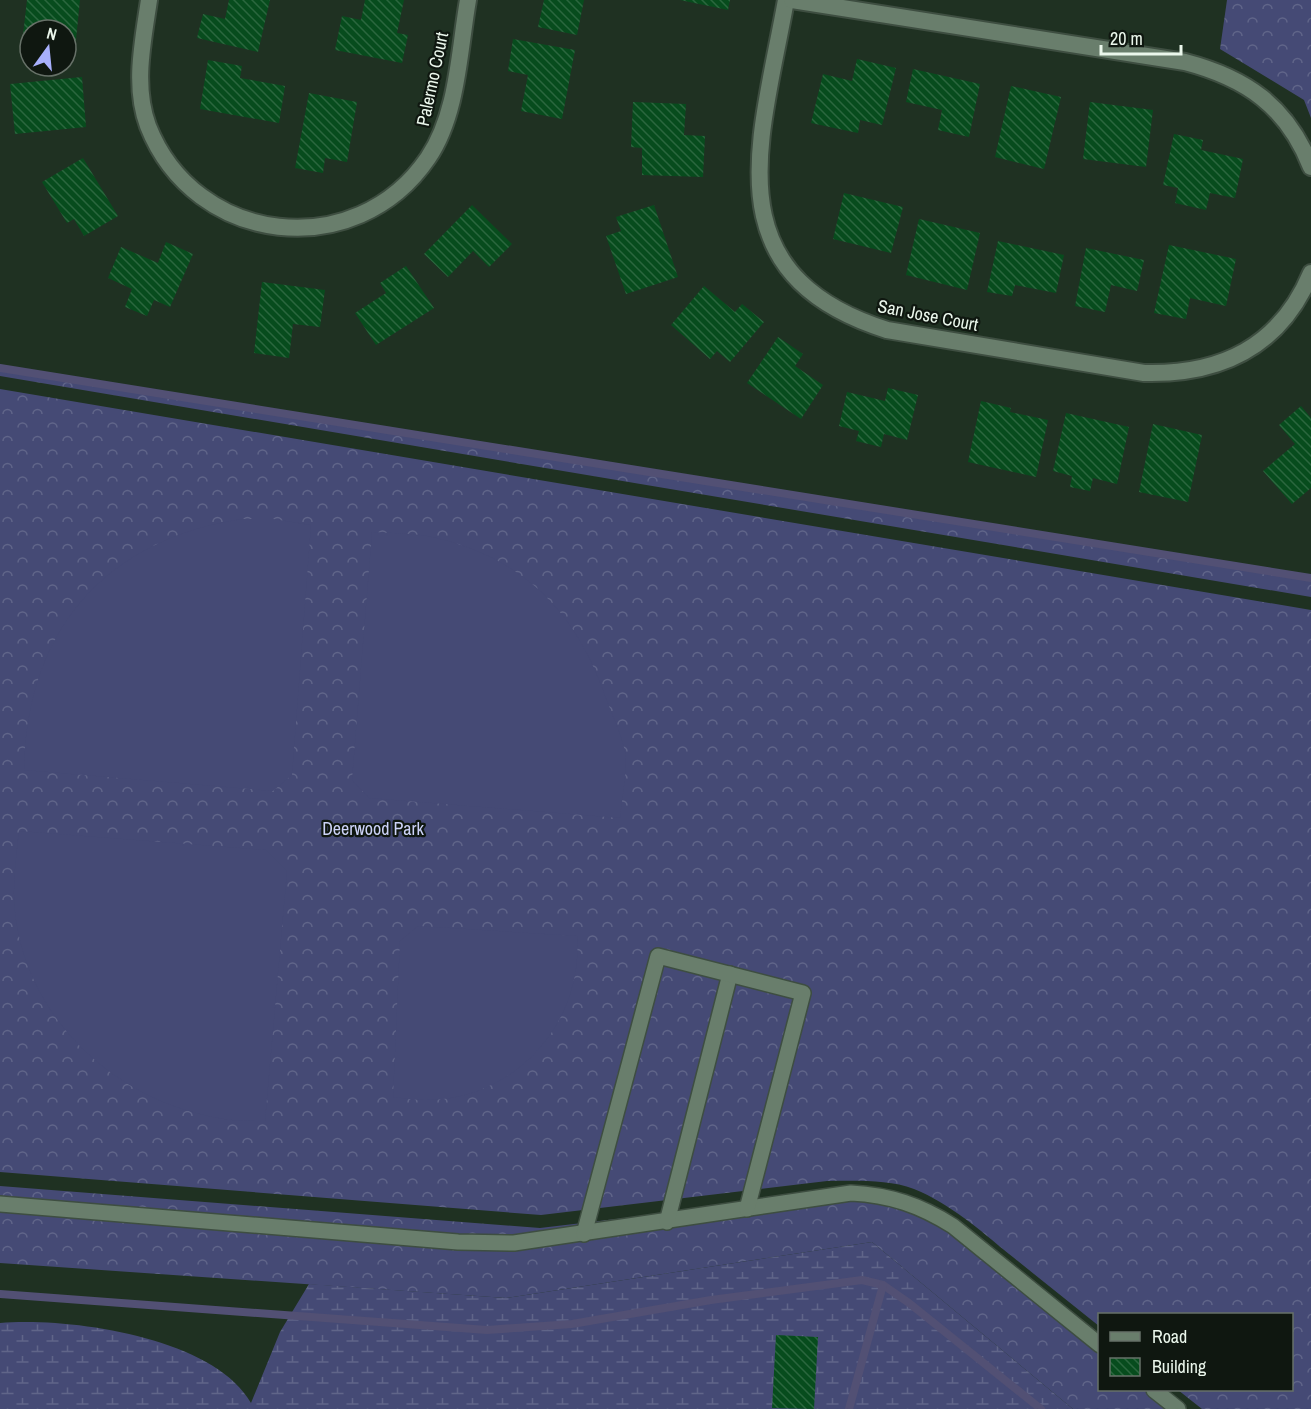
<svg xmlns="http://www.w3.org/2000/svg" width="1311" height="1409" viewBox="0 0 1311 1409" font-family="'Archivo Narrow',sans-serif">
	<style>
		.forest { fill: url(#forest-crowns) }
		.wetland { fill: url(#wetland-marsh) }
		.pitch { fill: #454a75 }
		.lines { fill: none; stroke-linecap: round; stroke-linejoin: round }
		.stream { stroke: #525074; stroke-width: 8 }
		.building { fill: url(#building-back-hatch) }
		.service-casing { stroke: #3e4e41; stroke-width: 18 }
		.minor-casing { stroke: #3e4e41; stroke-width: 20 }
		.service { stroke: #697e6c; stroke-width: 15 }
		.minor { stroke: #697e6c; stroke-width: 16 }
		.labels { text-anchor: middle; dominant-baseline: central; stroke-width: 4.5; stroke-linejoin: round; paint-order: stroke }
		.street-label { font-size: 18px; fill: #ebf7ec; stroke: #0f1710 }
		.park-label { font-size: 18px; fill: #cdd3f8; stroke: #0f1710 }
	</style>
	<defs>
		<pattern id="forest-crowns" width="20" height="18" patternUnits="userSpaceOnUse" patternTransform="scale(1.5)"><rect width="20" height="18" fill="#454a75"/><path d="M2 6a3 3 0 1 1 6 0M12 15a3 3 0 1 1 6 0" fill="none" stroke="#606589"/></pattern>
		<pattern id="wetland-marsh" width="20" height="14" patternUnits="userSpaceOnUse" patternTransform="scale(1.5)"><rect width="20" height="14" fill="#454a75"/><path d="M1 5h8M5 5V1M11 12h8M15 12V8" fill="none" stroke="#606589"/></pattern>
		<pattern id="building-back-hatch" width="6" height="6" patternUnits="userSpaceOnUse" patternTransform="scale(1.5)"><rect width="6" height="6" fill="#074c1d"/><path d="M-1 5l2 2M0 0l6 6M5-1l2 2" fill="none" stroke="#2b673e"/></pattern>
	</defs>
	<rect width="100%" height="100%" fill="#1f3122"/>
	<!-- forest -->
	<g class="forest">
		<polygon points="1227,0 1311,0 1311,118 1304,100 1220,49"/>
		<polygon points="0,370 1311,580 1311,597 0,376"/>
		<path d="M0,389L1311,610V1409H1202L1178,1390H1292V1314H1100L1099,1326C1069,1302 1039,1278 1009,1254C980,1230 949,1203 914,1189C887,1179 855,1181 827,1181L541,1215L0,1172Z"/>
		<polygon points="0,1186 540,1228 827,1194 908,1201 1099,1343 1100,1390 1158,1390 1182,1409 1073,1409 872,1242 506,1298 0,1263"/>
	</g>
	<!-- wetland -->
	<path class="wetland" d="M872,1242L1073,1409H0V1323C69,1317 214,1337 251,1403L280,1332L309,1284L506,1298Z"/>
	<!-- pitch -->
	<g class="pitch">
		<path d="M243,519H273L311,525L292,775L273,791L24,770C26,631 105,539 243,519Z"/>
		<path d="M372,532C390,533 409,533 427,536C516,554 572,605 603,690C609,709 625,740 626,759C626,778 622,799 620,818L369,798L352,780Z"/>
		<path d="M19,831L266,850L287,871L265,1121C251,1121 237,1121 224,1119C118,1103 27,1021 15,912C12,885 16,858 19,831Z"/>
		<path d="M418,926L577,936C584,1023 514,1101 425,1100C414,1100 403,1098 393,1097L400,941Z"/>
	</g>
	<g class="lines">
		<!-- stream -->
		<g class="stream">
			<polyline points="0,368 1311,578"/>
			<polyline points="0,1294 487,1330 572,1324 711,1300 862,1280 883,1285 909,1303 1041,1409"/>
			<polyline points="849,1409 883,1285"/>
		</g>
	</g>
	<!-- building -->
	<g class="building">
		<polygon points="27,0 80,0 75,49 66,48 66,30 30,30 30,45 22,44"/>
		<polygon points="229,0 270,0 258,52 197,38 203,14 225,19"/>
		<polygon points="365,0 404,0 397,33 408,35 402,63 335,50 342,16 361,20"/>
		<polygon points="544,0 584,0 577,35 538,27"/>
		<polygon points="680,0 730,0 728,10"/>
		<polygon points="513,39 575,50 562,119 521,111 528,75 508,71"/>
		<polygon points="857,59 896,68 882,125 860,120 858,133 811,123 823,74 852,81"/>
		<polygon points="208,60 242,66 240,78 285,86 279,123 200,109"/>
		<polygon points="913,69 980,84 969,137 938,130 942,110 906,102"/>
		<polygon points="82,77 86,127 15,134 10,84"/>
		<polygon points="1011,86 1061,97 1044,169 995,157"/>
		<polygon points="309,93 357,102 347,162 325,158 323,173 295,168"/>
		<polygon points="633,102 686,104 684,135 705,136 703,177 642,175 642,148 631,147"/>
		<polygon points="1090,102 1153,110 1146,167 1083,159"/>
		<polygon points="1174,134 1203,140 1201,150 1243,159 1235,198 1210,193 1206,210 1175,203 1178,188 1163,185"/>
		<polygon points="83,158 118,216 84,236 74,219 67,223 42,182"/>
		<polygon points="844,193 903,207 891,253 833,239"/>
		<polygon points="472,205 512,244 489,267 473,251 448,277 424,254"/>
		<polygon points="654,205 678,277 626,294 606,236 621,231 616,217"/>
		<polygon points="919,219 980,233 967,290 906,275"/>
		<polygon points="998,241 1064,255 1056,293 1015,285 1012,296 987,292"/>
		<polygon points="166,242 193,254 170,307 154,300 147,316 125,307 132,289 108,278 121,247 158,263"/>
		<polygon points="1169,245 1236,259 1226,306 1190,298 1186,319 1154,313"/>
		<polygon points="1086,248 1144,260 1137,291 1111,285 1105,312 1075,306"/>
		<polygon points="406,266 434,308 376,345 355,313 386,293 380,283"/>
		<polygon points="262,282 325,290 320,327 293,324 289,358 254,353"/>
		<polygon points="704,286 735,312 742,304 764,322 730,362 717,351 710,359 671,325"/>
		<polygon points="778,337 803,354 795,366 823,385 801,419 747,383"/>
		<polygon points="888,388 918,395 907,440 884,434 881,447 856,441 859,431 839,426 847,392 885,401"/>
		<polygon points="981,401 1011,408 1010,412 1048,420 1036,477 968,462"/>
		<polygon points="1301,406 1311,418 1311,488 1292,504 1263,471 1295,444 1279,425"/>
		<polygon points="1066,413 1129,427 1117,484 1093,478 1090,491 1070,487 1072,476 1053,471"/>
		<polygon points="1153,424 1202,435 1188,502 1139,492"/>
		<polygon points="776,1335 818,1337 814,1409 772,1408"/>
	</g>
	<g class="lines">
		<defs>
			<g id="service">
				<path d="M0,1204L458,1242L514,1243L851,1193C890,1195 920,1205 953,1226L1100,1345"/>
				<polyline points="667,1222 730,974"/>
				<polyline points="584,1234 658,956 803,993 747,1209"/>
				<polyline points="1154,1390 1178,1409"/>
			</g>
			<g id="minor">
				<path d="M149,0C143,41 133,86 148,126C195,246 356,264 428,158C458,114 459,51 468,0"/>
				<path d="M786,0C761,140 710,274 887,330L1144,373C1221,375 1280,347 1311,273"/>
				<path d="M792,0L1185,62C1246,78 1287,106 1311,167"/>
			</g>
		</defs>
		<!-- service casing -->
		<use href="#service" class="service-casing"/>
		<!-- minor casing -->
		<use href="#minor" class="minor-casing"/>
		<!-- service -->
		<use href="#service" class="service"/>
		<!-- minor -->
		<use href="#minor" class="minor"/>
	</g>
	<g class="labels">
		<!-- street labels -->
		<g class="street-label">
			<text transform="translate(432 79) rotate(-78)">Palermo Court</text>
			<text transform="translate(928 315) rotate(11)">San Jose Court</text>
		</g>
		<!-- park labels -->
		<g class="park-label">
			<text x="373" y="828">Deerwood Park</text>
		</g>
	</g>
	<!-- legend -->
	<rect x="1098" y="1313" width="195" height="78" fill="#0f1710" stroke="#677168" stroke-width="1.5"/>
	<rect x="1110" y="1332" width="30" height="9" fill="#697e6c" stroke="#677168" stroke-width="1.5"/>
	<text x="1152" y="1343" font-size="18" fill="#ebf7ec">Road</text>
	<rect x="1110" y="1358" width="30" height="18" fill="url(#building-back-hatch)" stroke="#677168" stroke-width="1.5"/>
	<text x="1152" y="1373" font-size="18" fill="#ebf7ec">Building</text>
	<!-- north arrow -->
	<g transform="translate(48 48) rotate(15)"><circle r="28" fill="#0f1710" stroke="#677168" stroke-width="1.5"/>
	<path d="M0-4.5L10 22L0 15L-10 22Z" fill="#a8b0fc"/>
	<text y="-9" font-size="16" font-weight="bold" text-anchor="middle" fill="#ebf7ec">N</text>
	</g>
	<!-- scale -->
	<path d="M1101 45v9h80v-9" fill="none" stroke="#ebf7ec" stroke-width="3"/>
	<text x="1110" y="45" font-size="18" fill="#ebf7ec" stroke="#0f1710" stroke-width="4.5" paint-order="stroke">20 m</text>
</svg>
